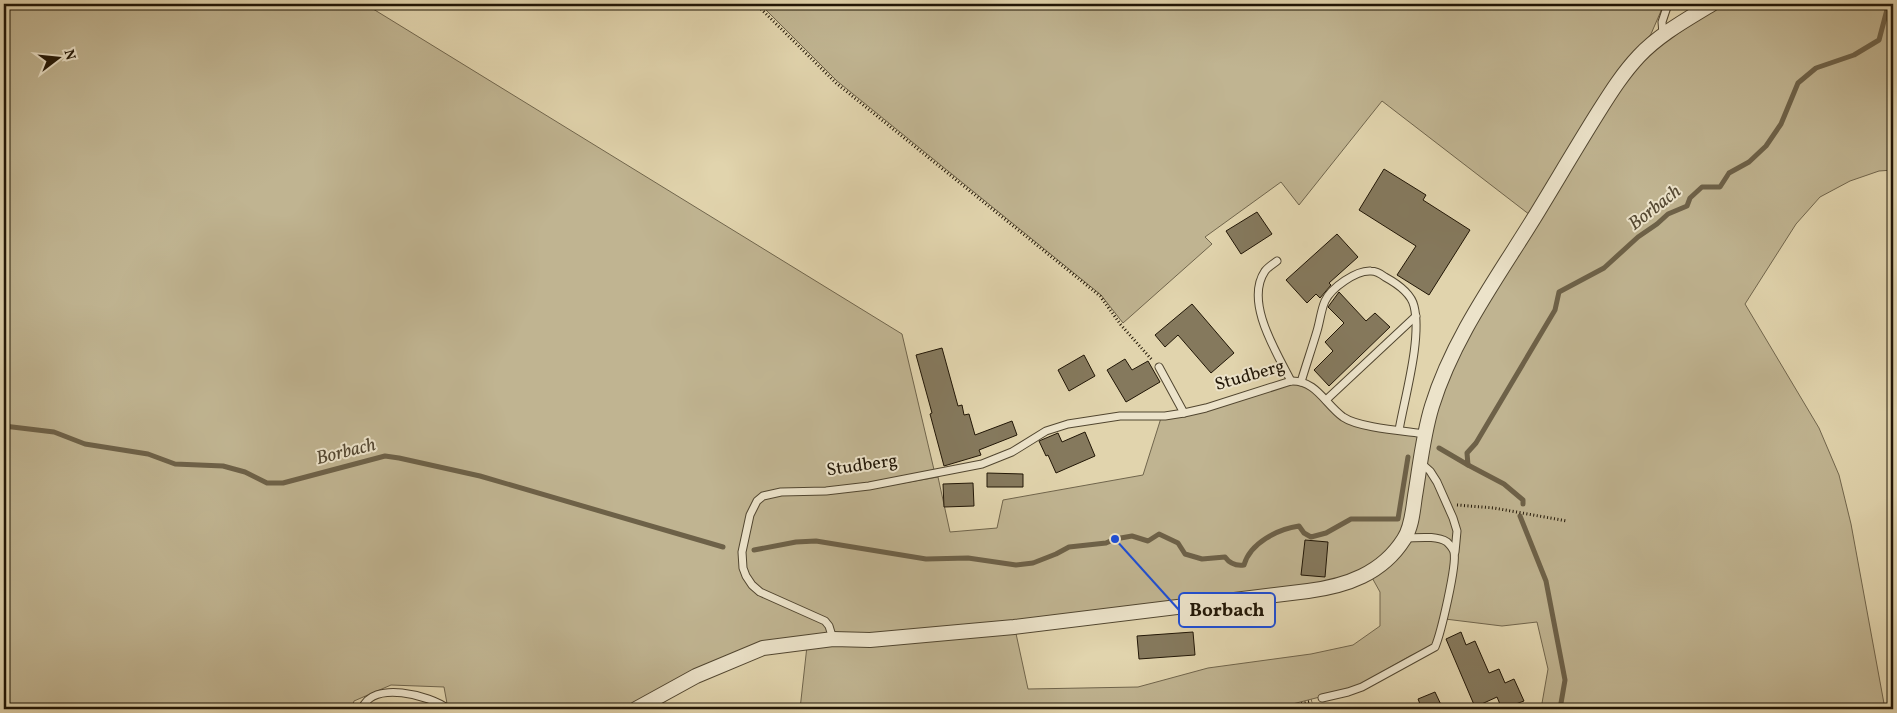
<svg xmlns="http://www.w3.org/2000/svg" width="1897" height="713" viewBox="0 0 1897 713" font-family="Vollkorn,serif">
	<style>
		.green { fill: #c0b491; stroke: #70654c }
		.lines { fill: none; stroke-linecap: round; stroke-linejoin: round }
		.stream { stroke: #6d6148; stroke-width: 5 }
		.building { fill: #85795d; stroke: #211606 }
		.lane-casing { stroke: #514630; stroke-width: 9 }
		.street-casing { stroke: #514630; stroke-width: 16 }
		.path { stroke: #211606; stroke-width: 3; stroke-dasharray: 1 2.5; stroke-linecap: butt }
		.lane { stroke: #ece3ca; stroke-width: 7 }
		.street { stroke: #ece3ca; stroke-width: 14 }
		.labels { text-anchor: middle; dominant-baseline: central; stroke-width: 4; stroke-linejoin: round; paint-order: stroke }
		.street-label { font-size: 18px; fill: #211606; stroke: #ece3ca }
		.water-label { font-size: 19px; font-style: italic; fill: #544832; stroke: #ece3ca }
		.leader { fill: none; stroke: #1d4ed8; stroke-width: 2 }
		.callout-dot { fill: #1d4ed8; stroke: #ece3ca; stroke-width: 2 }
		.callout { fill: #ece3ca; stroke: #1d4ed8; stroke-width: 2 }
		.callout-label { font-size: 19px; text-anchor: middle; font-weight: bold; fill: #211606 }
	</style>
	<rect width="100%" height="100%" fill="#e1d4ad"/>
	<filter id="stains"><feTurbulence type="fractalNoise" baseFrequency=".004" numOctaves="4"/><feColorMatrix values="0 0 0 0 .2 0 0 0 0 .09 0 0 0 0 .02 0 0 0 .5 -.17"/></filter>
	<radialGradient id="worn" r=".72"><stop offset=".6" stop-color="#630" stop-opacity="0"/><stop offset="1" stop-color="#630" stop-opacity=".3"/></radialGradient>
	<!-- green -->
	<g class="green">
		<polygon points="4,4 365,4 902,334 935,474 826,488 781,490 752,503 747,514 741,542 747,583 817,618 827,627 830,638 786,639 663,688 627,709 448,709 444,687 391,685 354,701 351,709 4,709"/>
		<polygon points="760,4 1664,4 1651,34 1604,93 1530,215 1382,101 1299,205 1281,182 1205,237 1212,244 1123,323 1101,295 837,81"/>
		<polygon points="1721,4 1887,4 1893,13 1893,170 1879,171 1850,181 1820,197 1796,224 1745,304 1819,428 1839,475 1851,524 1885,709 1541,709 1548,669 1537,622 1502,626 1445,619 1456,561 1446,541 1408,537 1437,410 1461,348 1613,97 1651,52"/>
		<path d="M1291,384H1300L1314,392L1340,417L1422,436L1412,502L1395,548L1348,581L1108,612L834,637L831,625C811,615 752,592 746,570C743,556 746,542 749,529C751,515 757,500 771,496L869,489L938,477L950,532L997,528L1003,500L1143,475L1161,418Z"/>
		<polygon points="1405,540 1441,540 1453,552 1442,619 1432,646 1410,656 1361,684 1347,690 1273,709 800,709 807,646 1015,629 1028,689 1138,687 1208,668 1311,654 1353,645 1380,626 1380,592 1370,574"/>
	</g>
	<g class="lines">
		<!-- stream -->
		<g class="stream">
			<polyline points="4,426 54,432 85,444 148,454 175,464 223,466 245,472 267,483 283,483 385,456 399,458 480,476 723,547"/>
			<polyline points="1439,448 1468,465 1467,453 1476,443 1555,310 1559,292 1604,268 1638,237 1657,224 1668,214 1687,206 1690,198 1702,187 1720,187 1729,173 1749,162 1766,146 1781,124 1798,83 1816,68 1854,55 1879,40 1888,6"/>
			<polyline points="1468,465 1504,484 1523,500 1523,504"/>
			<polyline points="1520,516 1546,581 1565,680 1560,709"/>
			<path d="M754,550L796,542L816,541L926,559L968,558L1016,565L1033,563L1056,554L1069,547L1106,543L1115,539L1132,536L1148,541L1159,534L1178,543L1185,554L1202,559L1225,557C1230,564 1236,566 1244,565C1250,543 1278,529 1299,526L1304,533L1311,537L1326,533L1351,519H1398L1408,457"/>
		</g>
	</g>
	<!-- building -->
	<g class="building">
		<polygon points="1384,169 1426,195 1423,200 1470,230 1429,295 1397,275 1416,246 1359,210"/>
		<polygon points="1257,212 1272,234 1241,254 1226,231"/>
		<polygon points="1337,234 1358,257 1329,283 1331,285 1320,298 1316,294 1307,303 1286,280"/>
		<polygon points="1339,292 1366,321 1375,313 1390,327 1329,386 1314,370 1333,351 1325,342 1344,323 1328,307"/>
		<polygon points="1192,304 1234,353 1211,373 1178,335 1165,347 1155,335"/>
		<polygon points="942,348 958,406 962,405 964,415 969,414 975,435 1012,421 1017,435 979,450 981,455 944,466 930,414 932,413 916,355"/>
		<polygon points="1084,355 1095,376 1069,391 1058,370"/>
		<polygon points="1125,359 1132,370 1148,361 1160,382 1126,402 1107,370"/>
		<polygon points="1085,432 1095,456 1056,473 1048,455 1046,456 1039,441 1058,433 1062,442"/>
		<polygon points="987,473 1023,474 1023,487 987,487"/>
		<polygon points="973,483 974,506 944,507 943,484"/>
		<polygon points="1305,540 1328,542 1325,577 1301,575"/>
		<polygon points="1193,632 1195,655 1139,659 1137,636"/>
		<polygon points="1461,632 1466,645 1475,641 1489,673 1499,669 1505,683 1514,679 1524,701 1502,709 1497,697 1475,707 1446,639"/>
		<polygon points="1435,692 1443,709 1422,709 1418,699"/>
	</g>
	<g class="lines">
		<defs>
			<g id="lane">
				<polyline points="1663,34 1662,22 1668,4"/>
				<path d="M1277,261C1273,264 1268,267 1265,271C1244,302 1277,353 1291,381"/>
				<polyline points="1159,367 1184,413"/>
				<path d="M1301,382C1306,365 1312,348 1317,331C1320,321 1321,310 1325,301C1331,288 1356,270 1371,271C1376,271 1381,274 1385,277C1396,283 1411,293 1414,306C1422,338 1405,396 1399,430"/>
				<polyline points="1326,400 1416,316"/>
				<polyline points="1421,463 1430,471 1437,482 1453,518 1457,531 1455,552"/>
				<path d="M833,639L829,626L825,621L760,592L752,585L746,576L743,568L742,552L750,515L757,501L763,496L781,492L826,491L869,486L982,464L1012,452L1046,431L1068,424L1120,416H1165L1184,413L1206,408L1291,381C1316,380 1325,404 1343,417C1359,428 1405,431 1425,434"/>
				<path d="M1322,698L1348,692L1362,687L1435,647C1441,633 1457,565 1454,552C1453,548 1450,545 1447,542C1436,535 1417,538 1405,538"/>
				<path d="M362,709C372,680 430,695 448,709"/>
			</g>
			<path id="street" d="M636,709L696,676L763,648L833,639L870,640L1014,627L1308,591C1346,586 1382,574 1404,539C1412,527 1413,509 1415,496C1420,466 1423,435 1432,406C1453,338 1497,278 1534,218C1556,182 1577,146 1599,111C1611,92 1623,73 1639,56C1660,34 1686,20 1712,4"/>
		</defs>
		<!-- lane casing -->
		<use href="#lane" class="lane-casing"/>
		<!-- street casing -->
		<use href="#street" class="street-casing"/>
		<!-- path -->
		<g class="path">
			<polyline points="756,4 836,83 1100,296 1121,325 1152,360"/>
			<polyline points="1457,505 1494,508 1567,521"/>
			<polyline points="1281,709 1312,701"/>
		</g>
		<!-- lane -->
		<use href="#lane" class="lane"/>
		<!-- street -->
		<use href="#street" class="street"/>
	</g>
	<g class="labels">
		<!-- street labels -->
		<g class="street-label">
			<text transform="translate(1250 376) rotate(-16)">Studberg</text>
			<text transform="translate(862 466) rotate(-8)">Studberg</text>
		</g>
		<!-- water labels -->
		<g class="water-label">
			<text transform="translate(1655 208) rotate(-38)">Borbach</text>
			<text transform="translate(346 452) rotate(-14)">Borbach</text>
		</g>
	</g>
	<!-- callouts -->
	<path class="leader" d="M1115 539L1179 610"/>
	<circle class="callout-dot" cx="1115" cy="539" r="5"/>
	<rect class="callout" x="1179" y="593" width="96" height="34" rx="5"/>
	<g class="callout-label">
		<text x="1227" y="616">Borbach</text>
	</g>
	<!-- margin -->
	<rect width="1897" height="713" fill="none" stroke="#e1d4ad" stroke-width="20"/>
	<rect x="5" y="5" width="1887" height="703" fill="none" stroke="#211606" stroke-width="2.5"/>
	<rect x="10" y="10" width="1877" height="693" fill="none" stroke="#211606"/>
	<!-- north arrow -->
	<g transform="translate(58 58) rotate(74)" stroke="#ece3ca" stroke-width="4" paint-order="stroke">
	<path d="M0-4L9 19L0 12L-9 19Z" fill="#211606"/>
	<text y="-8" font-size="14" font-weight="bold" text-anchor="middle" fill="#211606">N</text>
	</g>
	<rect width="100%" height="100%" filter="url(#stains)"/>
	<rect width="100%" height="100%" fill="url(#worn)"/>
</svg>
